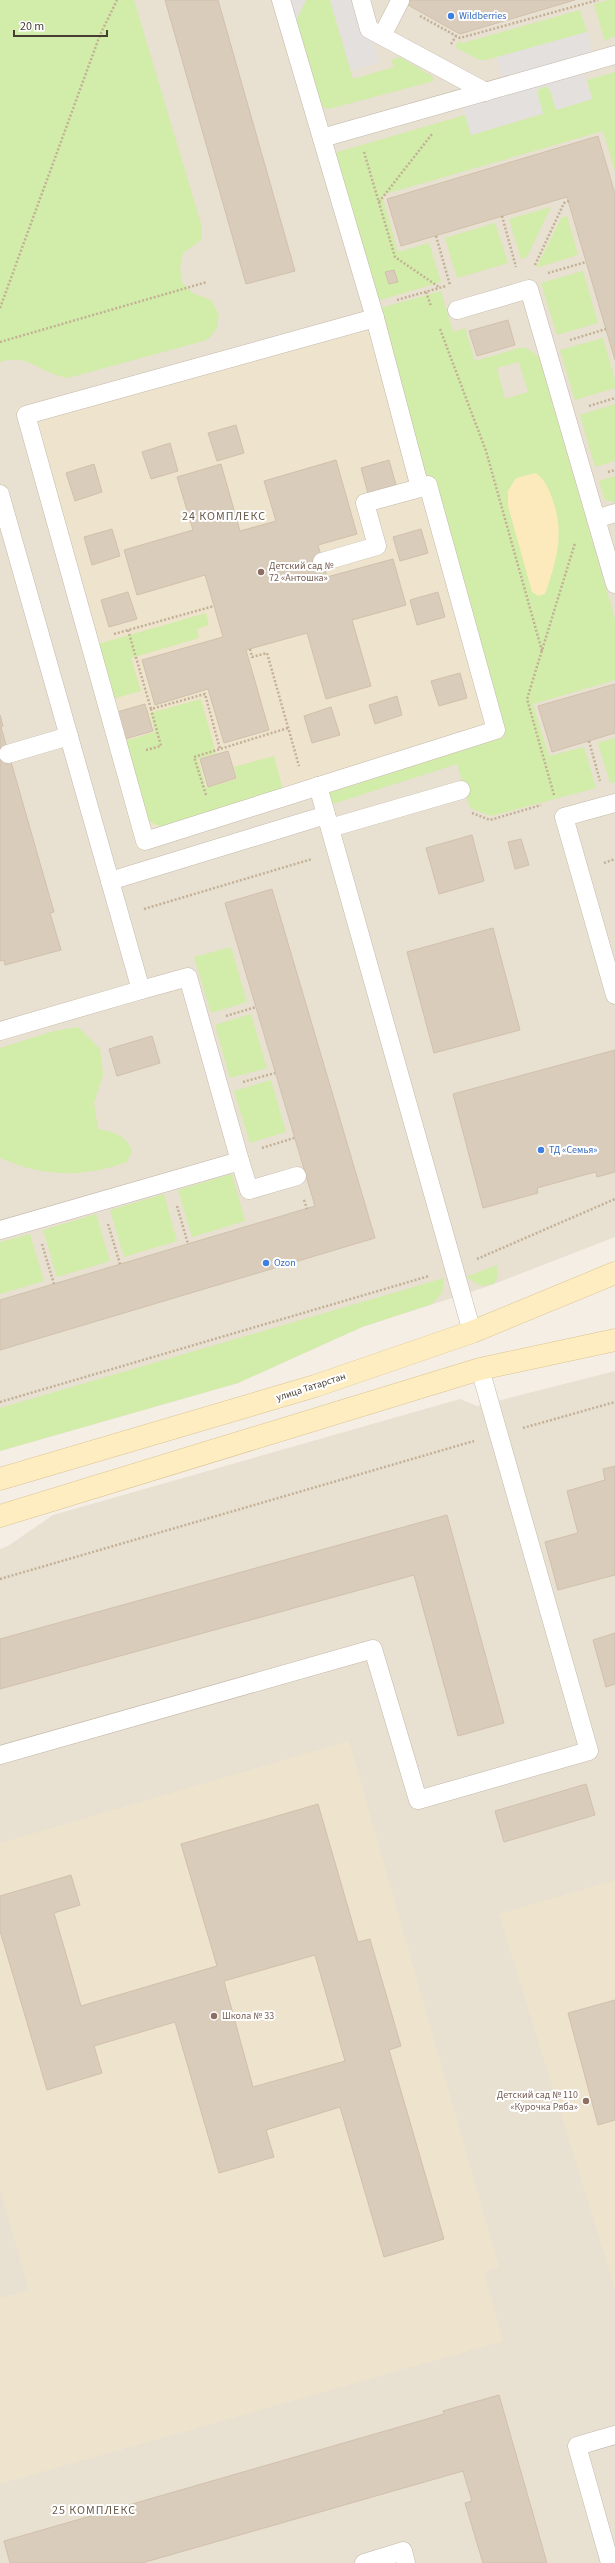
<svg xmlns="http://www.w3.org/2000/svg" width="615" height="2563" viewBox="0 0 615 2563" font-family="'Source Sans 3',sans-serif">
	<style>
		.residential { fill: #e8e0d1 }
		.education { fill: #eee3cc }
		.green { fill: #d2eca9; fill-rule: evenodd }
		.sand { fill: #fceabc }
		.parking { fill: #e4e0dd }
		.building { fill: #d9ccbb; stroke: #d1c0ab; fill-rule: evenodd }
		.lines { fill: none; stroke-linecap: round; stroke-linejoin: round }
		.lane-casing { stroke: #c3b8a9; stroke-width: 19 }
		.secondary-casing { stroke: #dbc391; stroke-width: 23 }
		.path { stroke: #c3b096; stroke-width: 2.5; stroke-dasharray: 2 2; stroke-linecap: butt }
		.lane { stroke: #fff; stroke-width: 18 }
		.secondary { stroke: #ffedc2; stroke-width: 22 }
		.shop-dot { fill: #3f7fe0; stroke: #fff; stroke-width: 1.5 }
		.education-dot { fill: #8d6e63; stroke: #fff; stroke-width: 1.5 }
		.labels { text-anchor: middle; dominant-baseline: central; stroke-width: 4; stroke-linejoin: round; paint-order: stroke }
		.shop-label { font-size: 10px; fill: #366cbe; stroke: #fff; text-anchor: start }
		.education-label { font-size: 10px; fill: #785e54; stroke: #fff; text-anchor: start }
		.street-label { font-size: 10px; fill: #463e33; stroke: #fff }
		.quarter-label { font-size: 12px; letter-spacing: 1px; fill: #6a5b4a; stroke: #fff }
	</style>
	<rect width="100%" height="100%" fill="#f4eee4"/>
	<!-- residential -->
	<g class="residential">
		<polygon points="0,0 615,0 615,1237 486,1287 362,1327 238,1383 0,1451"/>
		<polygon points="615,1371 615,2563 0,2563 0,1549 8,1546 53,1515 460,1399 477,1406"/>
	</g>
	<!-- education -->
	<g class="education">
		<polygon points="389,306 507,737 142,851 136,848 16,408"/>
		<polygon points="349,1741 499,2267 484,2272 503,2341 0,2484 0,2298 29,2290 0,2189 0,1843"/>
		<polygon points="615,1880 615,2289 499,1914"/>
	</g>
	<!-- green -->
	<g class="green">
		<path d="M0,0H134L202,227L201,240L183,253L180,268L182,282L192,293L211,300L219,315L216,330L207,340L68,378C39,373 29,353 0,362Z"/>
		<polygon points="306,0 330,0 353,79 394,67 391,60 400,57 432,76 434,81 329,109 319,105 294,24"/>
		<polygon points="608,0 615,0 615,36 605,41 594,4"/>
		<polygon points="580,10 587,32 486,60 479,60 455,47 459,41 463,43"/>
		<polygon points="615,72 615,171 603,131 382,195 398,252 429,243 441,282 377,301 334,153 465,115 471,135 543,114 537,93 540,87 549,87 556,110 592,99 587,80"/>
		<polygon points="551,207 527,257 521,259 509,219"/>
		<polygon points="567,216 578,255 536,268 561,218"/>
		<polygon points="495,223 508,263 457,278 445,238"/>
		<polygon points="583,271 598,323 557,335 541,283"/>
		<path d="M441,291L453,332L465,328L475,361L519,348H527L539,357L615,619V680L533,704L549,756L584,747L596,788L491,816L470,808L457,764L330,805L326,794L505,737L437,493L418,458L377,309ZM519,362L528,392L505,399L497,368Z"/>
		<polygon points="603,338 615,380 615,388 575,400 560,350"/>
		<polygon points="615,404 615,461 595,467 580,415"/>
		<polygon points="615,476 615,502 605,500 599,481"/>
		<polygon points="206,613 209,625 197,629 199,638 131,658 141,691 113,699 98,644"/>
		<polygon points="201,699 216,753 198,759 206,788 237,779 234,767 274,756 283,790 163,828 147,820 125,741 155,732 150,713"/>
		<polygon points="615,738 615,782 610,783 598,743"/>
		<polygon points="231,947 247,1002 211,1013 194,957"/>
		<polygon points="251,1014 267,1068 230,1078 215,1025"/>
		<path d="M78,1027L100,1049L103,1075L94,1103L98,1129C114,1132 126,1135 132,1151L127,1162C82,1178 44,1177 0,1158V1048L54,1031Z"/>
		<polygon points="271,1080 286,1132 250,1143 234,1091"/>
		<polygon points="232,1174 245,1221 192,1237 178,1190"/>
		<polygon points="164,1194 177,1241 124,1257 110,1210"/>
		<polygon points="96,1214 110,1261 57,1277 43,1230"/>
		<polygon points="30,1234 44,1281 0,1294 0,1242"/>
		<polygon points="497,1265 498,1276 494,1284 481,1286 466,1277"/>
		<polygon points="444,1278 442,1293 432,1304 362,1327 238,1383 0,1451 0,1408"/>
	</g>
	<!-- sand -->
	<path class="sand" d="M536,473C546,481 549,489 553,501C565,535 556,562 545,594L538,596L532,592L508,506V491L516,478Z"/>
	<!-- parking -->
	<g class="parking">
		<polygon points="281,0 306,0 294,24"/>
		<polygon points="330,0 371,0 362,3 379,63 351,71"/>
		<polygon points="587,32 595,61 582,64 592,99 556,110 550,89 544,86 537,91 543,113 471,135 460,99 505,86 497,57"/>
	</g>
	<!-- building -->
	<g class="building">
		<polygon points="165,0 218,0 295,271 246,284"/>
		<polygon points="399,0 575,0 460,34"/>
		<polygon points="598,136 615,194 615,360 567,197 401,246 387,199"/>
		<polygon points="394,270 398,282 389,284 385,272"/>
		<polygon points="508,320 515,345 477,356 469,331"/>
		<polygon points="236,425 244,453 217,461 208,433"/>
		<polygon points="170,443 178,471 151,479 142,452"/>
		<polygon points="336,460 357,534 318,545 327,577 393,559 406,605 352,620 371,686 326,699 307,633 246,650 269,730 224,743 208,689 155,705 142,660 223,637 205,575 137,595 124,550 193,530 177,477 221,464 240,531 276,521 264,481"/>
		<polygon points="389,460 396,485 368,493 361,468"/>
		<polygon points="94,464 102,492 75,501 66,473"/>
		<polygon points="112,529 120,556 92,565 84,537"/>
		<polygon points="421,529 428,553 400,561 393,537"/>
		<polygon points="128,592 137,619 109,627 101,600"/>
		<polygon points="438,592 445,617 417,625 410,600"/>
		<polygon points="460,673 467,698 439,706 431,681"/>
		<polygon points="615,684 615,733 552,752 538,706"/>
		<polygon points="397,696 402,715 375,724 369,705"/>
		<polygon points="145,704 153,731 125,739 117,712"/>
		<polygon points="331,707 340,735 312,743 304,716"/>
		<polygon points="0,715 3,726 1,727 54,912 50,913 61,950 5,965 4,960 0,961"/>
		<polygon points="228,751 236,778 208,787 200,759"/>
		<polygon points="472,835 484,881 439,894 426,848"/>
		<polygon points="521,839 529,865 515,869 508,842"/>
		<polygon points="272,889 375,1238 0,1350 0,1300 315,1206 225,903"/>
		<polygon points="493,928 520,1030 434,1053 407,952"/>
		<polygon points="152,1036 160,1063 117,1076 109,1049"/>
		<polygon points="615,1050 615,1172 597,1177 596,1172 584,1175 537,1188 538,1193 483,1208 453,1094"/>
		<polygon points="615,1466 615,1575 558,1590 545,1542 578,1533 567,1491 605,1480 603,1469"/>
		<polygon points="447,1515 504,1723 458,1736 414,1575 0,1689 0,1639"/>
		<polygon points="615,1633 615,1684 606,1687 593,1640"/>
		<polygon points="586,1784 595,1815 504,1842 495,1811"/>
		<path d="M318,1804L358,1942L370,1939L401,2046L389,2050L444,2239L384,2257L340,2107L266,2130L274,2157L219,2173L175,2022L94,2046L102,2073L47,2090L0,1931V1896L71,1875L80,1905L54,1913L81,2006L217,1966L181,1844ZM315,1955L345,2061L253,2087L224,1981Z"/>
		<polygon points="615,2000 615,2120 598,2125 568,2013"/>
		<polygon points="499,2395 547,2563 483,2563 465,2503 472,2501 463,2471 142,2563 10,2563 4,2541 444,2414 443,2411"/>
	</g>
	<g class="lines">
		<defs>
			<g id="lane">
				<polyline points="281,0 375,318"/>
				<polyline points="361,0 369,29 486,92"/>
				<polyline points="382,36 400,1"/>
				<polyline points="322,138 615,55"/>
				<polyline points="457,310 529,289 615,584"/>
				<polyline points="0,494 141,990 0,1031"/>
				<polyline points="596,519 615,513"/>
				<polyline points="322,562 377,546 365,503 420,488 428,485 496,730 145,841 26,415 375,318 420,488"/>
				<polyline points="8,754 69,736"/>
				<polyline points="318,786 472,1332"/>
				<polyline points="615,803 564,817 615,995"/>
				<polyline points="330,828 461,790"/>
				<polyline points="110,881 326,815"/>
				<polyline points="240,1161 249,1190 297,1176"/>
				<polyline points="0,1230 240,1161 188,977 141,990"/>
				<polyline points="0,1755 373,1649 418,1800 589,1751 480,1369"/>
				<polyline points="364,2563 403,2551 406,2563"/>
				<polyline points="610,2563 577,2446 615,2435"/>
			</g>
			<g id="secondary">
				<polyline points="0,1479 315,1386 472,1332 615,1273"/>
				<polyline points="0,1516 480,1369 615,1340"/>
			</g>
		</defs>
		<!-- lane casing -->
		<use href="#lane" class="lane-casing"/>
		<!-- secondary casing -->
		<use href="#secondary" class="secondary-casing"/>
		<!-- path -->
		<g class="path">
			<polyline points="420,16 460,38 598,0"/>
			<polyline points="451,44 456,36"/>
			<polyline points="364,152 395,257 439,287"/>
			<polyline points="379,202 432,134"/>
			<polyline points="502,216 516,267"/>
			<polyline points="436,236 450,285"/>
			<polyline points="535,265 564,203 569,201"/>
			<polyline points="548,273 586,262"/>
			<polyline points="426,292 431,306"/>
			<polyline points="397,300 446,286"/>
			<polyline points="0,308 100,35 117,0"/>
			<polyline points="440,329 486,451 542,651"/>
			<polyline points="570,340 606,329"/>
			<polyline points="0,342 207,282"/>
			<polyline points="589,406 615,398"/>
			<polyline points="608,472 615,470"/>
			<polyline points="128,630 151,709"/>
			<polyline points="114,634 214,606"/>
			<polyline points="250,649 252,657 267,653 299,766"/>
			<polyline points="589,741 600,781"/>
			<polyline points="146,750 161,746 151,709 205,694 220,749"/>
			<polyline points="206,795 194,757 288,728"/>
			<polyline points="554,795 527,699 575,543"/>
			<polyline points="472,813 490,820 541,805"/>
			<polyline points="604,863 615,859"/>
			<polyline points="144,909 312,859"/>
			<polyline points="226,1016 256,1007"/>
			<polyline points="243,1082 275,1073"/>
			<polyline points="262,1148 294,1138"/>
			<polyline points="304,1200 307,1209"/>
			<polyline points="177,1206 188,1244"/>
			<polyline points="108,1224 120,1264"/>
			<polyline points="42,1244 54,1284"/>
			<polyline points="477,1259 615,1199"/>
			<polyline points="0,1402 429,1276"/>
			<polyline points="523,1428 615,1402"/>
			<polyline points="0,1579 474,1441"/>
		</g>
		<!-- lane -->
		<use href="#lane" class="lane"/>
		<!-- secondary -->
		<use href="#secondary" class="secondary"/>
	</g>
	<!-- markers -->
	<g class="shop-dot">
		<circle cx="451" cy="16" r="4"/>
		<circle cx="541" cy="1150" r="4"/>
		<circle cx="266" cy="1263" r="4"/>
	</g>
	<g class="education-dot">
		<circle cx="261" cy="572" r="4"/>
		<circle cx="214" cy="2016" r="4"/>
		<circle cx="586" cy="2101" r="4"/>
	</g>
	<g class="labels">
		<!-- shop labels -->
		<g class="shop-label">
			<text x="459" y="16">Wildberries</text>
			<text x="549" y="1150">ТД «Семья»</text>
			<text x="274" y="1263">Ozon</text>
		</g>
		<!-- education labels -->
		<g class="education-label">
			<text x="269" y="566">Детский сад №<tspan x="269" dy="12">72 «Антошка»</tspan></text>
			<text x="222" y="2016">Школа № 33</text>
			<text x="578" y="2095" text-anchor="end">Детский сад № 110<tspan x="578" dy="12">«Курочка Ряба»</tspan></text>
		</g>
		<!-- street labels -->
		<g class="street-label">
			<text transform="translate(311 1387) rotate(-18)">улица Татарстан</text>
		</g>
		<!-- quarter labels -->
		<g class="quarter-label">
			<text x="224" y="516">24 КОМПЛЕКС</text>
			<text x="94" y="2510">25 КОМПЛЕКС</text>
		</g>
	</g>
	<!-- scale -->
	<path d="M14 30v6h93v-6" fill="none" stroke="#463e33" stroke-width="2"/>
	<text x="20" y="30" font-size="12" fill="#463e33" stroke="#ffffff" stroke-width="3" paint-order="stroke">20 m</text>
</svg>
